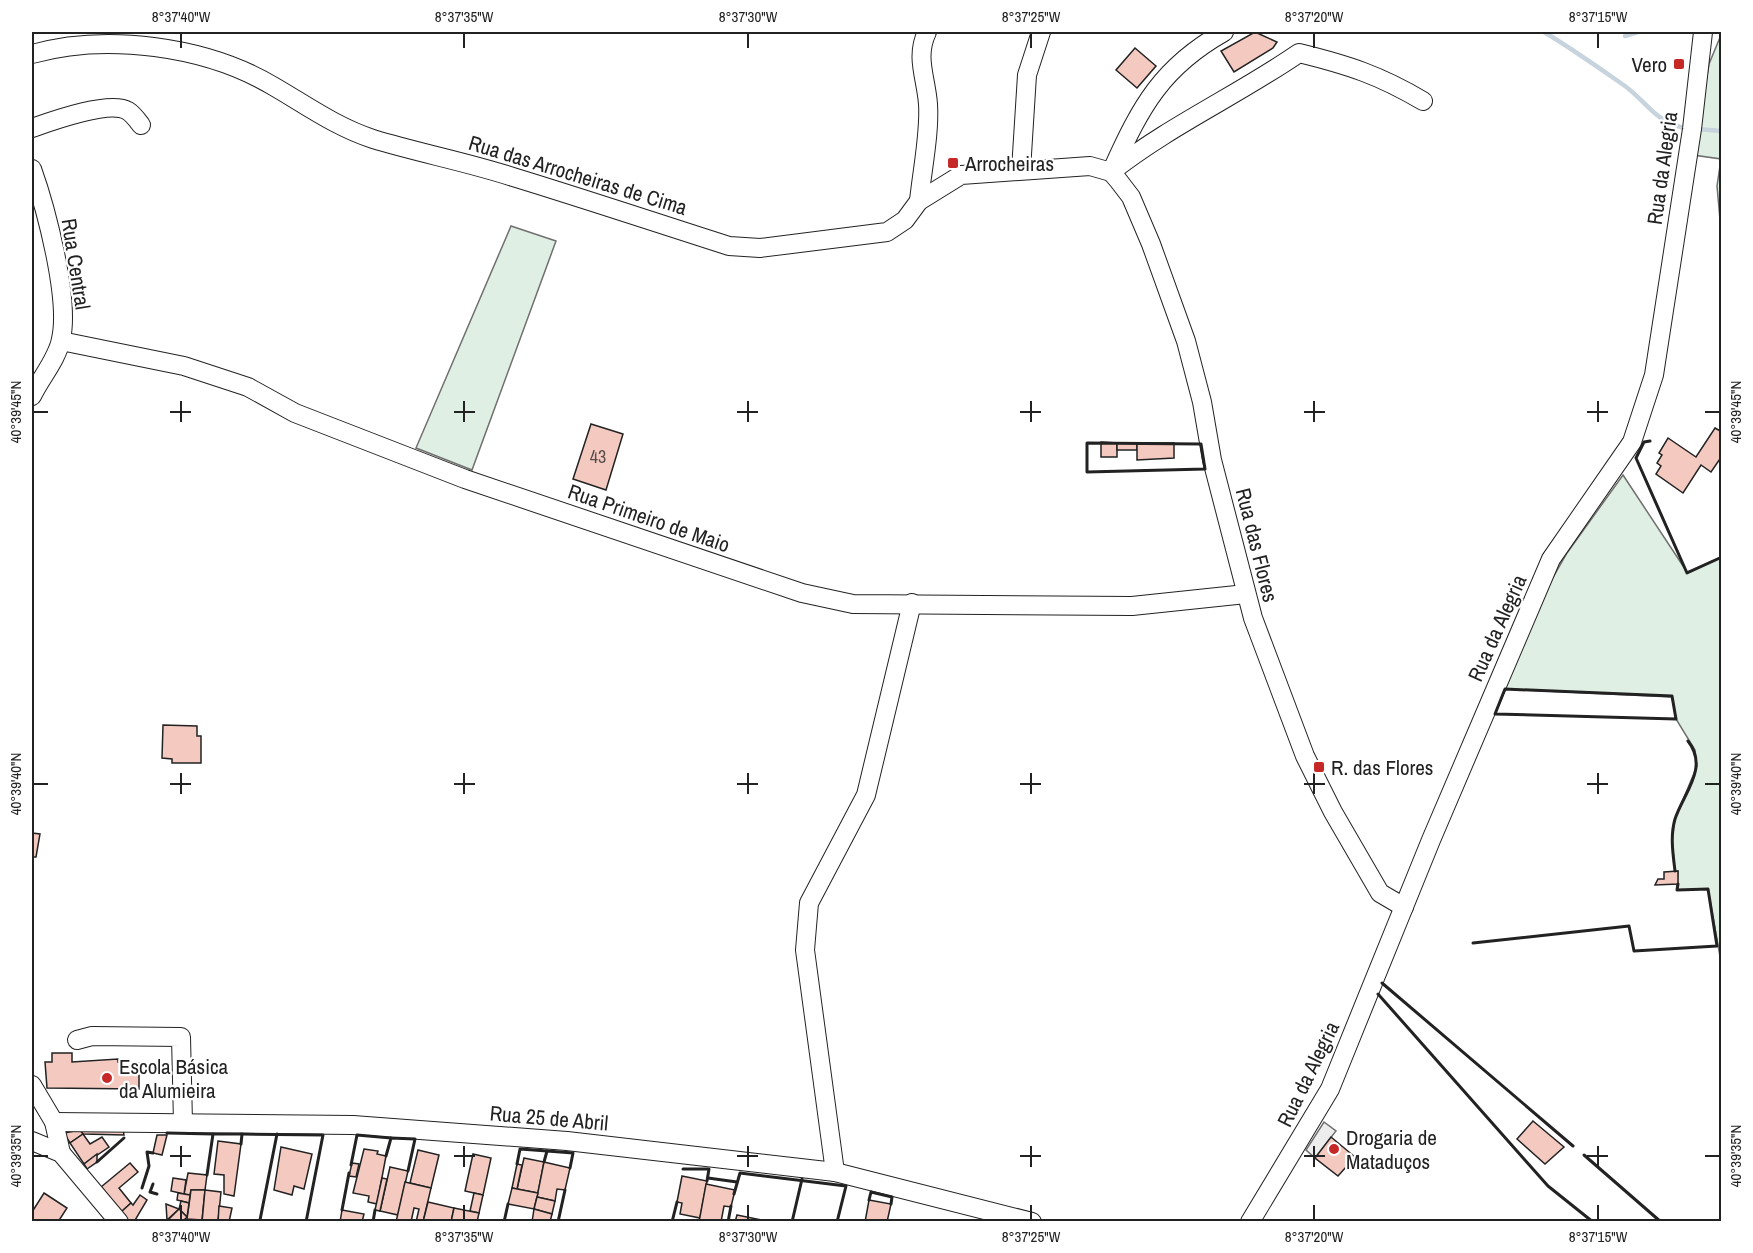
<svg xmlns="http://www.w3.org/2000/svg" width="1753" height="1253" viewBox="0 0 1753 1253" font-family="'Archivo Narrow',sans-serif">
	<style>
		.green { fill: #e0efe3; stroke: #6f6f6f; stroke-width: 1.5 }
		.parking { fill: #ededed; stroke: #6f6f6f; stroke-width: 1.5 }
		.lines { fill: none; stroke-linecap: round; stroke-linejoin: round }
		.stream { stroke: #c7d3dd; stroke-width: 4.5 }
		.building { fill: #f3c9c0; stroke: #222; stroke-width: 1.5 }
		.minor-casing { stroke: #222; stroke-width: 20 }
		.minor { stroke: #fff; stroke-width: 18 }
		.fence { stroke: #222; stroke-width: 1.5; stroke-dasharray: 8 3; stroke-linecap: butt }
		.wall { stroke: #222; stroke-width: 3 }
		.ticks { fill: none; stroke: #222; stroke-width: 2 }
		.poi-dot { fill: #c62828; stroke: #fff; stroke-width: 2 }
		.labels { text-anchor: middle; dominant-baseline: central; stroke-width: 4.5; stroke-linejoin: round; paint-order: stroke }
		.number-label { font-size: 18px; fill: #564c4a }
		.poi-label { font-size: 21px; fill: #222; stroke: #fff; text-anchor: start }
		.street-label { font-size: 21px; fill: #222; stroke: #fff }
		.neatline { fill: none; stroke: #222; stroke-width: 2 }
		.ticks-label { font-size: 15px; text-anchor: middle; fill: #222 }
	</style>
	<rect width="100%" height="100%" fill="#fff"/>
	<!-- green -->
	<g class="green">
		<polygon points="1721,35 1721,231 1717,186 1721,159 1693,155 1709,64"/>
		<polygon points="511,226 556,241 472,470 416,448"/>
		<polygon points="1623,475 1687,572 1721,557 1721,962 1708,889 1677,890 1678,871 1675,871 1672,840 1675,819 1697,766 1695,750 1676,719 1672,697 1505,689 1543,595 1567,553"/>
	</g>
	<!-- parking -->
	<polygon class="parking" points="1324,1122 1336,1131 1315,1158 1306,1150"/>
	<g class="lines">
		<!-- stream -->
		<g class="stream">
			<path d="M1544,32C1571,48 1599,68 1625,86C1649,104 1655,123 1689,129"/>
			<polyline points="1625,36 1638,32"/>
			<polyline points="1697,129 1722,131"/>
		</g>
	</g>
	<!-- building -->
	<g class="building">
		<polygon points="1255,32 1277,42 1273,48 1234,72 1221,51"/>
		<polygon points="1135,48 1156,66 1137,88 1116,70"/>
		<polygon points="591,424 623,434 606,490 573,479"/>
		<polygon points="1715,428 1722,432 1722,456 1711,472 1701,465 1683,493 1656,474 1661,466 1657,463 1662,455 1659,453 1668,438 1696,457"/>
		<polygon points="1101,442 1117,443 1117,457 1101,457"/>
		<rect x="1117" y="443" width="20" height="7"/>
		<polygon points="1137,443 1174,443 1174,458 1137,460"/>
		<polygon points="163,725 197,726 197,736 201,736 201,763 172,763 172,759 162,758"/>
		<polygon points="32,833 40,834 36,857 32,857"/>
		<polygon points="1678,871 1678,884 1655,885 1658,879 1664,879 1664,872"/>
		<polygon points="52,1053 72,1053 72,1062 118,1059 118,1062 139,1063 139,1089 47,1088 45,1062 52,1062"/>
		<polygon points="1533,1121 1564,1147 1545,1164 1517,1139"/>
		<polygon points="123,1129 124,1135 83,1134 80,1130"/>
		<polygon points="80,1130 83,1134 70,1143 64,1133"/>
		<polygon points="83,1134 90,1144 102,1137 109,1147 84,1164 70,1143"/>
		<polygon points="157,1135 167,1135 162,1155 153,1153"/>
		<polygon points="1331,1137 1355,1157 1338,1176 1315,1158"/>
		<polygon points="218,1141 241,1144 234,1196 224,1194 224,1175 214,1174"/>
		<polygon points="281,1147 312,1154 304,1189 294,1186 292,1195 274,1190"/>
		<polygon points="364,1149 378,1151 377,1154 386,1156 377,1204 368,1202 369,1196 353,1193"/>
		<polygon points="418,1150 439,1155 431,1188 410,1183"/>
		<polygon points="97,1154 97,1162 87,1169 84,1164"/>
		<polygon points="473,1154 491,1158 483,1195 465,1191"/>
		<polygon points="524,1158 544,1162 538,1193 517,1189"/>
		<polygon points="544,1162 570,1168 565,1190 557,1189 555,1201 537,1197"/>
		<polygon points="130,1163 138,1172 119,1188 131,1203 121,1212 101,1187"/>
		<polygon points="352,1163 359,1164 356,1177 349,1176"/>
		<polygon points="517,1164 522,1165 517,1189 512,1188"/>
		<polygon points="390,1167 408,1171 398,1215 380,1211"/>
		<polygon points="188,1173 207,1175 205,1190 191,1190 190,1195 184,1194"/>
		<polygon points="682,1176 707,1181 700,1218 680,1214 682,1203 677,1202"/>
		<polygon points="173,1178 186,1180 184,1194 171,1191"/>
		<polygon points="382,1178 387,1179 380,1211 375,1210"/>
		<polygon points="405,1182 431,1188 423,1222 416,1222 419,1209 414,1208 411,1222 396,1222"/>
		<polygon points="706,1184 735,1190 731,1207 724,1206 721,1222 699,1222"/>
		<polygon points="512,1188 538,1193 534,1209 508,1204"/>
		<polygon points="191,1190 205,1190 202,1220 187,1219"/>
		<polygon points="205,1190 221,1192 218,1222 202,1222"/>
		<polygon points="44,1193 67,1208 58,1222 32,1222 32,1212"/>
		<polygon points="178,1193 190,1195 189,1203 177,1200"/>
		<polygon points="474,1193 483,1195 479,1213 470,1211"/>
		<polygon points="140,1195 147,1200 134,1222 129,1222 121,1212 131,1203 133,1205"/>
		<polygon points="537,1197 555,1201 552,1214 534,1209"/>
		<polygon points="869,1200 891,1204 887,1222 865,1222"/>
		<polygon points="181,1201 189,1203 187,1217 179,1209"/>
		<polygon points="428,1202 454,1208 451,1222 423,1222"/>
		<polygon points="166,1204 179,1209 167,1220"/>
		<polygon points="219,1206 232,1208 229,1222 218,1222"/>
		<polygon points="454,1208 479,1213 477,1222 451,1222"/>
		<polygon points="179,1209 187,1217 182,1222 166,1222"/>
		<polygon points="534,1209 552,1214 550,1222 532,1222"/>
		<polygon points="342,1210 364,1214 362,1222 340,1222"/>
		<polygon points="737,1215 766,1221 735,1222"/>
	</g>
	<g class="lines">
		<defs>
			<g id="minor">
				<path d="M32,54C106,33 206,46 273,86C306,105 336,127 373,139C419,153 467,162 513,177C585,199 657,223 729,246L760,248L887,232L905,220L919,201L961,175L1090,166L1111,172L1118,180L1131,197L1151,244L1186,341L1202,402L1212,460L1253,618L1305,756L1333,812L1380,893L1404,907"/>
				<path d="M32,128C52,121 110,100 128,111C133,114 138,121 141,125"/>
				<path d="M1113,168C1141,106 1162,67 1224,32"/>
				<path d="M32,169C46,208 70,299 61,339C58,358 40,379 32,396"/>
				<polyline points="1021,170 1027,75 1041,32"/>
				<path d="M1111,172C1169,126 1238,95 1299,53C1348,65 1379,75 1423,101"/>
				<path d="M919,201C922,171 930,133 928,104C926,77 915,57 927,32"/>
				<polyline points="61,341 184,366 248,387 295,413 465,479 802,593 853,604 1132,606 1246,594"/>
				<polyline points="77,1040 92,1036 181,1037 183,1123"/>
				<polyline points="32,1085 54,1122 61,1153"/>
				<polyline points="54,1122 353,1125 567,1141 835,1172 1032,1222"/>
				<polyline points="32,1141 61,1153 119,1222"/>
				<polyline points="835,1172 805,950 809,903 866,795 912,603"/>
				<polyline points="1250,1222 1330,1089 1431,840 1551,559 1632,442 1654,375 1692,129 1703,32"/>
			</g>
		</defs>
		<!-- minor casing -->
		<use href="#minor" class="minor-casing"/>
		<!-- minor -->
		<use href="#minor" class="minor"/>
		<!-- fence -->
		<polyline class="fence" points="1249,33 1249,32"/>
		<!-- wall -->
		<g class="wall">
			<polyline points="1650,441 1644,442 1636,458 1687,573 1722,557"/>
			<polygon points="1087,443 1201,444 1205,469 1087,472"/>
			<polygon points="1505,689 1672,696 1676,719 1495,714"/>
			<path d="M1675,871C1673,854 1670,836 1675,819C1684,792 1709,768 1688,741"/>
			<polyline points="1473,943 1629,926 1634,951 1717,946 1708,889 1677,890 1678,884"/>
			<polyline points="1382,983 1573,1146"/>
			<polyline points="1378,994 1548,1186 1593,1222"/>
			<polyline points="167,1133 213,1134"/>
			<polyline points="242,1134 323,1135 306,1222"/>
			<polyline points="1584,1155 1661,1222"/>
			<polyline points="386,1156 391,1138 415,1139 408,1171"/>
			<polyline points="97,1162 124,1138"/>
			<polyline points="544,1162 547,1151 573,1153 570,1168"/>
			<polyline points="517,1164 520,1149 547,1151"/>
			<polyline points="351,1165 357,1135 391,1138"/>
			<polyline points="683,1169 709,1169 707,1181"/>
			<polyline points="207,1175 213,1134 242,1134 241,1144"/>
			<polyline points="708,1178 737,1182"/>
			<polyline points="153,1184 150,1192 157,1194"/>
			<polyline points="142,1188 149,1166 147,1152 153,1153"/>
			<polyline points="734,1194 740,1173 846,1186 837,1222"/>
			<polyline points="869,1200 871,1192 892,1197 891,1204"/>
			<polyline points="342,1210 349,1173"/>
			<polyline points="260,1220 277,1134"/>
			<polyline points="373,1222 375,1210"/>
			<polyline points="504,1222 508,1204"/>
			<polyline points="558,1222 565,1190"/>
			<polyline points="672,1222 677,1202"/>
			<polyline points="728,1222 731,1206"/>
			<polyline points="792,1222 802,1179"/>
		</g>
	</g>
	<!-- ticks -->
	<path class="ticks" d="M181,33V48M464,33V48M748,33V48M1031,33V48M1314,33V48M1598,33V48M181,401V422M464,401V422M748,401V422M1031,401V422M1314,401V422M1598,401V422M33,412H48M170,412H191M454,412H475M737,412H758M1020,412H1041M1304,412H1325M1587,412H1608M1705,412H1720M181,773V794M464,773V794M748,773V794M1031,773V794M1314,773V794M1598,773V794M33,784H48M170,784H191M454,784H475M737,784H758M1020,784H1041M1304,784H1325M1587,784H1608M1705,784H1720M181,1146V1167M464,1146V1167M748,1146V1167M1031,1146V1167M1314,1146V1167M1598,1146V1167M33,1156H48M170,1156H191M454,1156H475M737,1156H758M1020,1156H1041M1304,1156H1325M1587,1156H1608M1705,1156H1720M181,1205V1220M464,1205V1220M748,1205V1220M1031,1205V1220M1314,1205V1220M1598,1205V1220"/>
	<!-- markers -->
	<g class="poi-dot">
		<rect x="1673" y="58" width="12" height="12" rx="3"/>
		<rect x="947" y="157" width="12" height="12" rx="3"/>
		<rect x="1313" y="761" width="12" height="12" rx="3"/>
		<circle cx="107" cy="1078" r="6"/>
		<circle cx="1334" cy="1149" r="6"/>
	</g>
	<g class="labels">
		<!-- number labels -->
		<g class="number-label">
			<text x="598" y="456">43</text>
		</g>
		<!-- poi labels -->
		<g class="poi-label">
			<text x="1667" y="64" text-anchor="end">Vero</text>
			<text x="965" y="163">Arrocheiras</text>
			<text x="1331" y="767">R. das Flores</text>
			<text x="119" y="1066">Escola Básica<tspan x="119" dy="24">da Alumieira</tspan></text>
			<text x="1346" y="1137">Drogaria de<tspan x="1346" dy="24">Mataduços</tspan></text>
		</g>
		<!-- street labels -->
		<g class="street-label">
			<text transform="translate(1662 168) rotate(-82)">Rua da Alegria</text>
			<text transform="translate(578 175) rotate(17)">Rua das Arrocheiras de Cima</text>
			<text transform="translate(76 264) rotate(81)">Rua Central</text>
			<text transform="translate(649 518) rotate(19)">Rua Primeiro de Maio</text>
			<text transform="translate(1257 545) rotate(76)">Rua das Flores</text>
			<text transform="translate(1497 628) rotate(-66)">Rua da Alegria</text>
			<text transform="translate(1308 1074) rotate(-64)">Rua da Alegria</text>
			<text transform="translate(549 1118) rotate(5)">Rua 25 de Abril</text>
		</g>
	</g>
	<!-- border -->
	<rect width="1753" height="1253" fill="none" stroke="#ffffff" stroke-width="66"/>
	<rect x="33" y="33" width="1687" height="1187" class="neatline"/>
	<g class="ticks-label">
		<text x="181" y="22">8°37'40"W</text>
		<text x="464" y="22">8°37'35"W</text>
		<text x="748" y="22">8°37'30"W</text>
		<text x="1031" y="22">8°37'25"W</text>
		<text x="1314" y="22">8°37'20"W</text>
		<text x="1598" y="22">8°37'15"W</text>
		<text transform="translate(16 412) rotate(-90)" y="5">40°39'45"N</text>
		<text transform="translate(1736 412) rotate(-90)" y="5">40°39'45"N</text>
		<text transform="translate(16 784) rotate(-90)" y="5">40°39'40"N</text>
		<text transform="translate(1736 784) rotate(-90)" y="5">40°39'40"N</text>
		<text transform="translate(16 1156) rotate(-90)" y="5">40°39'35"N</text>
		<text transform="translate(1736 1156) rotate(-90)" y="5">40°39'35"N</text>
		<text x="181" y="1242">8°37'40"W</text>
		<text x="464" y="1242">8°37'35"W</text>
		<text x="748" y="1242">8°37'30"W</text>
		<text x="1031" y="1242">8°37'25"W</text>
		<text x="1314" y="1242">8°37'20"W</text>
		<text x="1598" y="1242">8°37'15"W</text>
	</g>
</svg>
